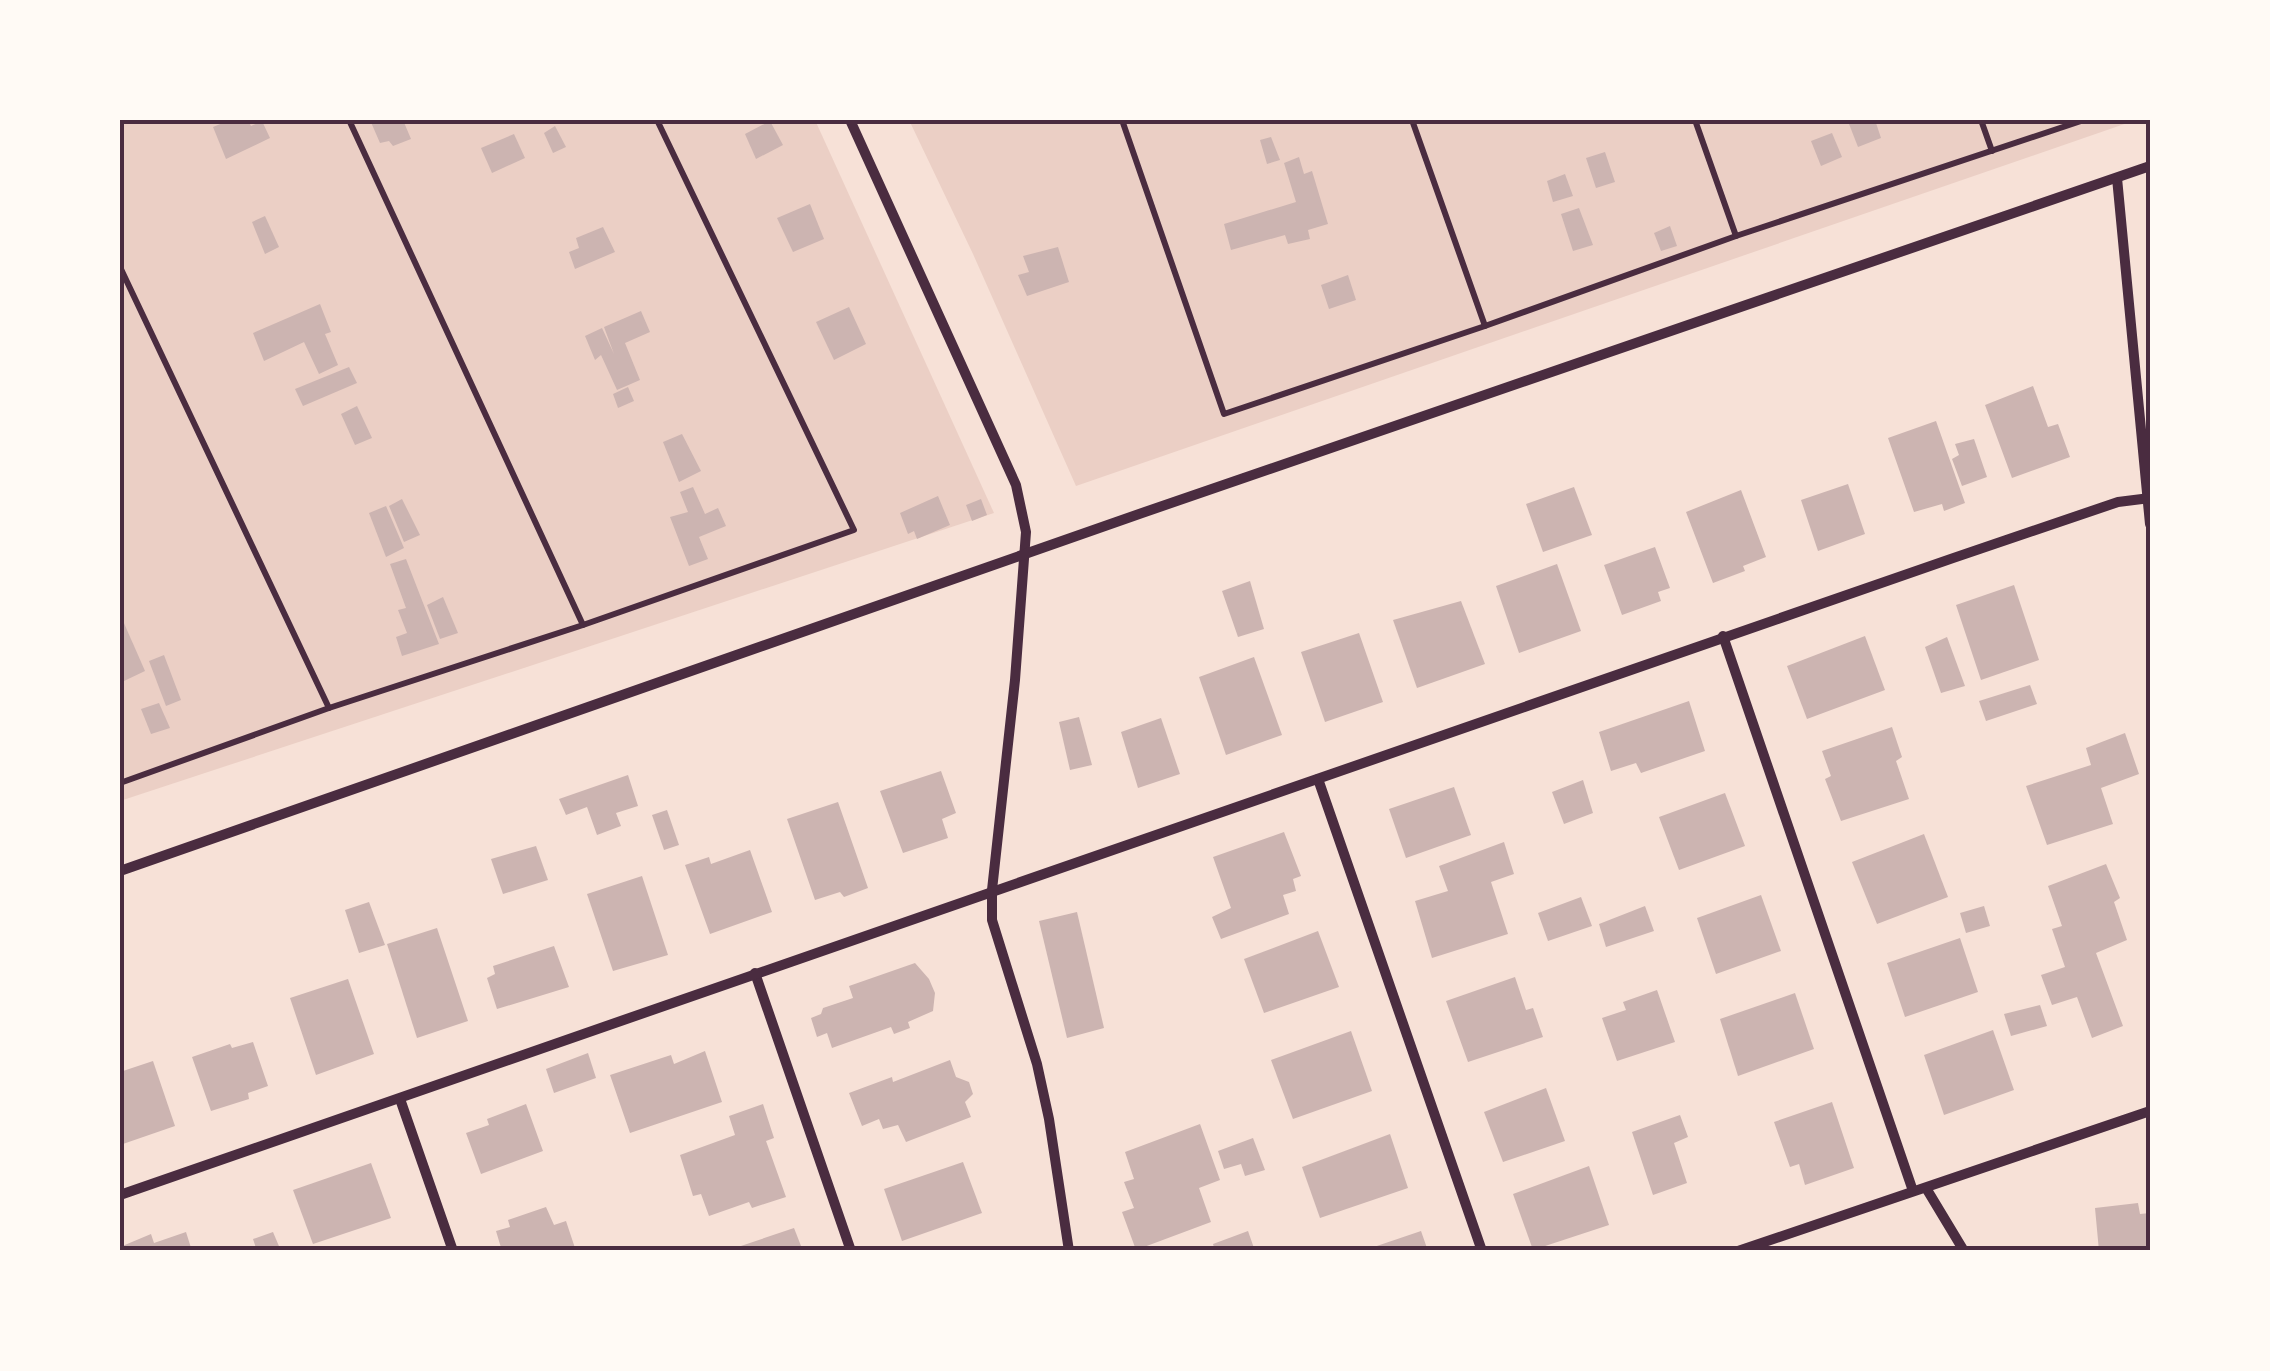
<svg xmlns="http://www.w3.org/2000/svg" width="2270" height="1371" viewBox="0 0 2270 1371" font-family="'PT Sans',sans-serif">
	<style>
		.green { fill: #ebcfc5 }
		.building { fill: #ccb4b1 }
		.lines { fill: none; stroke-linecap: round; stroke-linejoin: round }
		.path { stroke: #4a2c40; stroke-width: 6 }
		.minor { stroke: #4a2c40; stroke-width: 10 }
		.neatline { fill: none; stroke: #4a2c40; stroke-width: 4 }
	</style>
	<rect width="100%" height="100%" fill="#f7e1d7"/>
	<!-- green -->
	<g class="green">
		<polygon points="120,120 815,120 994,513 120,801"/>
		<polygon points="909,120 2136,120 1076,486 973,254"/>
	</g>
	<!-- building -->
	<g class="building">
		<polygon points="230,120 248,120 251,126 262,121 270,138 226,159 213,127"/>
		<polygon points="370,120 403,120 411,139 393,146 389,141 380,143"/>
		<polygon points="1859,120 1875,120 1881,138 1858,147 1849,124"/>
		<polygon points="770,121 783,145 756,159 745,134"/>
		<polygon points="555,126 566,147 553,153 544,133"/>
		<polygon points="1832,133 1842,157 1821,166 1811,141"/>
		<polygon points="514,134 525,158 492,173 481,148"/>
		<polygon points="1271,137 1280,160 1267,164 1260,140"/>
		<polygon points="1605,152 1615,182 1596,188 1586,158"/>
		<polygon points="1299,157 1304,174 1312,171 1328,224 1308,230 1310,239 1288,244 1285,235 1231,250 1224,224 1296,202 1284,163"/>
		<polygon points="1565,174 1573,196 1553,202 1547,181"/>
		<polygon points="810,204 824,239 793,252 777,218"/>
		<polygon points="1579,208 1593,245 1573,251 1561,214"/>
		<polygon points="265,216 279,247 265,254 252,222"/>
		<polygon points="1670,226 1677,246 1661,251 1654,233"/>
		<polygon points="603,227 615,252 575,269 569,252 579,248 576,238"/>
		<polygon points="1058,247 1069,282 1027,296 1018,275 1029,272 1023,256"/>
		<polygon points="1348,275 1356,300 1329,309 1321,285"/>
		<polygon points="320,304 331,332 325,334 338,365 319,374 304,342 264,361 253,333"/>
		<polygon points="849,307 866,344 834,360 816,322"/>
		<polygon points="641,311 650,332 625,343 640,380 617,390 601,355 595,360 585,336 602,328 614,354 604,327"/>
		<polygon points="349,367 357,383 303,406 295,389"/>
		<polygon points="2033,386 2048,427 2058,424 2070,457 2012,478 1985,405"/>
		<polygon points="628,387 634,401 618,408 613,394"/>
		<polygon points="357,406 372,438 355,445 341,414"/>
		<polygon points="1936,421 1965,503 1944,511 1942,504 1914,512 1888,438"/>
		<polygon points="682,434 701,471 679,482 663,442"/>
		<polygon points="1974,439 1987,477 1962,486 1952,459 1959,455 1955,444"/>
		<polygon points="1848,484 1865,534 1818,551 1801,500"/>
		<polygon points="693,487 705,514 718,508 726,526 699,537 708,559 689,566 670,517 688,512 680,492"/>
		<polygon points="1574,487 1592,535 1543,552 1526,504"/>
		<polygon points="1741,490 1766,557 1743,566 1745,571 1713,583 1686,512"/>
		<polygon points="938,496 950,525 917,539 914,531 908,534 900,513"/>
		<polygon points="402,499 420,535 404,542 389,506"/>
		<polygon points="981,499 987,515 972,521 966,505"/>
		<polygon points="386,506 404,548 386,557 369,513"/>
		<polygon points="1655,547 1670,588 1658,592 1661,601 1622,615 1604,565"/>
		<polygon points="406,559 439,644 402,656 396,637 407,633 398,610 406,608 390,564"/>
		<polygon points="1557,564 1581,631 1519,653 1496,586"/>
		<polygon points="1250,581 1264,629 1238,637 1222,591"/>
		<polygon points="2014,585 2039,660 1981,680 1956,605"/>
		<polygon points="443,597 458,633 440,639 427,605"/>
		<polygon points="1461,601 1485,664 1417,688 1393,620"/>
		<polygon points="120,614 145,671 124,681 120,671"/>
		<polygon points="1359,633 1383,702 1325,722 1301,652"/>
		<polygon points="1865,636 1885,690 1807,719 1787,666"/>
		<polygon points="1947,637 1965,686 1941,693 1925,647"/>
		<polygon points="164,655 181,700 166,706 149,661"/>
		<polygon points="1254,657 1282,735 1226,755 1199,677"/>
		<polygon points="2030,685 2037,704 1986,721 1979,701"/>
		<polygon points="1689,701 1705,751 1641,773 1636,763 1611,771 1599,732"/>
		<polygon points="159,703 170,728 151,734 141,709"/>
		<polygon points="1079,717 1092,765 1070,770 1059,722"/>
		<polygon points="1161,718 1180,774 1138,788 1121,732"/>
		<polygon points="1892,727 1902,757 1896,761 1909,799 1841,821 1825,779 1831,776 1822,751"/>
		<polygon points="2125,733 2139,774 2101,788 2113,824 2047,845 2026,786 2091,765 2086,748"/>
		<polygon points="941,771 956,813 942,819 948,838 903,853 880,791"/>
		<polygon points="628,775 638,806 616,813 621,826 597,835 587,807 566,815 559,799"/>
		<polygon points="1583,780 1593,813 1564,824 1552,792"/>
		<polygon points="1454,787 1471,835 1406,858 1389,809"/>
		<polygon points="1725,793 1745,846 1679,870 1659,817"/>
		<polygon points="838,802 868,888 844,897 840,892 815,900 787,819"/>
		<polygon points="667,810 679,845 664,850 652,815"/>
		<polygon points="1284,832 1301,876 1293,879 1296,891 1283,895 1289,914 1221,939 1212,917 1231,908 1213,857"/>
		<polygon points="1924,834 1948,897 1877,924 1852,862"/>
		<polygon points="1504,842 1514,874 1491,882 1508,934 1432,958 1415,901 1448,891 1439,866"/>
		<polygon points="536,846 548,880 503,894 491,859"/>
		<polygon points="750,850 772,912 710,934 685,865 709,857 711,864"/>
		<polygon points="2106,864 2120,898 2114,902 2127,940 2096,953 2123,1026 2092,1038 2077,997 2052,1005 2041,975 2065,967 2052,929 2062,926 2048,886"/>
		<polygon points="642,876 668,955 613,971 587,894"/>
		<polygon points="1761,895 1781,951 1716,974 1697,918"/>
		<polygon points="1581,897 1592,926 1548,941 1538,913"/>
		<polygon points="369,902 385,945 359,953 345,910"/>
		<polygon points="1645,906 1654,931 1606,947 1599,924"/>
		<polygon points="1984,906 1990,926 1966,933 1960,913"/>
		<polygon points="1077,912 1104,1028 1067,1038 1039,921"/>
		<polygon points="437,928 468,1021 417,1038 387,944"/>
		<polygon points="1318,931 1339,987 1264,1013 1244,959"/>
		<polygon points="1960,938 1978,992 1905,1017 1887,963"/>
		<polygon points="554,946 569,987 497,1009 487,978 495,974 493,966"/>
		<polygon points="915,963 929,979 935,993 933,1011 908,1022 910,1028 894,1034 891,1027 832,1048 827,1033 817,1037 811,1018 821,1014 823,1008 853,998 849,986"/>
		<polygon points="1515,977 1526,1010 1533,1008 1543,1037 1468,1062 1446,1001"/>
		<polygon points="348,979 374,1054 316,1075 290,998"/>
		<polygon points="1657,990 1675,1042 1617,1061 1602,1018 1626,1010 1623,1002"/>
		<polygon points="1795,993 1814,1049 1738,1076 1720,1019"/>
		<polygon points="2040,1005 2047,1026 2011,1036 2004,1014"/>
		<polygon points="1993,1030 2014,1090 1944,1115 1924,1055"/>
		<polygon points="1351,1031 1372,1091 1293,1119 1271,1060"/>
		<polygon points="253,1042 268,1086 248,1093 249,1099 211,1111 192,1057 230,1044 232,1048"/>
		<polygon points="705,1051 722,1102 630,1133 610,1075 671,1055 674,1064"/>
		<polygon points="588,1053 596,1078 554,1093 546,1069"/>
		<polygon points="950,1060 956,1077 969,1082 973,1094 965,1102 971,1117 906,1142 898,1125 883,1129 879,1119 862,1126 849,1093 892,1077 893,1082"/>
		<polygon points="153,1061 175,1126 120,1145 120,1072"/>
		<polygon points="1546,1088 1565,1141 1503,1162 1484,1112"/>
		<polygon points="1832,1102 1854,1168 1805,1185 1799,1164 1790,1167 1774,1122"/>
		<polygon points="526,1104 543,1151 481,1174 466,1133 489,1125 487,1119"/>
		<polygon points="763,1104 774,1138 766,1141 786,1197 752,1208 749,1202 709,1216 701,1194 693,1196 680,1155 735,1135 729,1116"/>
		<polygon points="1680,1115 1688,1137 1674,1143 1687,1183 1653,1195 1632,1132"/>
		<polygon points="1200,1124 1220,1180 1199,1188 1211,1222 1136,1250 1122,1212 1134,1208 1124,1182 1134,1179 1125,1152"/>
		<polygon points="1390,1134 1408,1188 1320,1218 1302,1167"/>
		<polygon points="1253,1138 1265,1170 1245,1176 1241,1164 1224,1169 1218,1151"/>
		<polygon points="963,1162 982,1213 902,1241 884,1189"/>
		<polygon points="371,1163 391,1218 313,1244 293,1190"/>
		<polygon points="1589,1166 1609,1225 1533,1250 1513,1194"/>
		<polygon points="2138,1203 2140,1214 2150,1213 2150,1251 2099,1251 2095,1208"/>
		<polygon points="546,1207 554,1225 566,1221 576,1251 502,1251 496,1231 510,1227 508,1220"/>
		<polygon points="794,1228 803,1251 729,1251 729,1250"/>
		<polygon points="1248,1231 1255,1251 1215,1251 1213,1244"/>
		<polygon points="1421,1231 1428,1251 1366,1251 1365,1250"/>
		<polygon points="186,1232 192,1251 120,1251 120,1247 151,1234 154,1243"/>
		<polygon points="273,1232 281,1251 257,1251 253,1239"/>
	</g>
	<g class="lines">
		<!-- path -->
		<g class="path">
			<polyline points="349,120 583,625 854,530 657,120"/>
			<polyline points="1122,120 1224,414 1485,326 1736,236 2084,120"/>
			<polyline points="1412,120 1485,326"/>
			<polyline points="1695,120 1736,236"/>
			<polyline points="1981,120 1992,151"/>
			<polyline points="120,267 329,708"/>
			<polyline points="120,783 329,708 583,625"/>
		</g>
		<!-- minor -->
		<g class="minor">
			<polyline points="850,120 1016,485 1026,532 1015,680 992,890 992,920 1037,1064 1049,1119 1069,1251"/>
			<polyline points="2117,178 2150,524"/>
			<polyline points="1723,636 1913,1191"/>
			<polyline points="1318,779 1482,1251"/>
			<polyline points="120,871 1142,513 2150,166"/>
			<polyline points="755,973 851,1251"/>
			<polyline points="400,1099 453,1251"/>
			<polyline points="1926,1188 1964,1251"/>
			<path d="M120,1195C786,966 1450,728 2118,502L2150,498"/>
			<polyline points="1738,1251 2150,1111"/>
		</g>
	</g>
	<!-- border -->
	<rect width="2270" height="1371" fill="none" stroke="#fffaf5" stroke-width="245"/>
	<rect x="122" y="122" width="2026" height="1126" class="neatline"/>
</svg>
